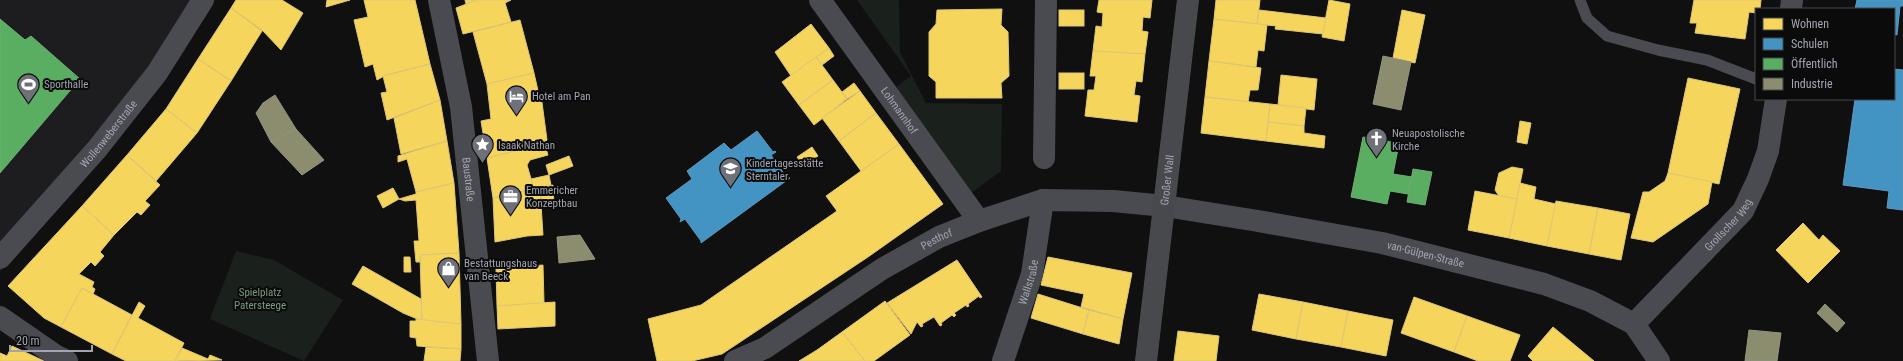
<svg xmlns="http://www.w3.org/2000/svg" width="1903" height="361" viewBox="0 0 1903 361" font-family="'Roboto Condensed',sans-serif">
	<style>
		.built { fill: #1d1d1f }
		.green { fill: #1a201b }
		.homes { fill: #f6d55c; stroke: #ddc776 }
		.schools { fill: #4393c3; stroke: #6098be }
		.public { fill: #5aae61; stroke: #70ab79 }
		.industry { fill: #8c8c6e; stroke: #939482 }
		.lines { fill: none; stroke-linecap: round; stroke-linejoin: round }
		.service { stroke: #4a4b50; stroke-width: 11 }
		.minor { stroke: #4a4b50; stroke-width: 22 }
		.secondary { stroke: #48494d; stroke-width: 22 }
		.labels { text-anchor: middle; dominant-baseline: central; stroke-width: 4; stroke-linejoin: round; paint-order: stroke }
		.poi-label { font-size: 11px; fill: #a2a5b1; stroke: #0b0b0c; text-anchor: start }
		.street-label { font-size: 11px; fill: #a2a5b1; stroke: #0b0b0c }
		.park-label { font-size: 11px; fill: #7a9b7f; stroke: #0b0b0c }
	</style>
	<rect width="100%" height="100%" fill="#101011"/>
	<!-- built -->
	<polygon class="built" points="0,0 213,0 103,155 0,272"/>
	<!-- green -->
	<g class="green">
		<polygon points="857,0 899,0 900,52 926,103 1002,104 1001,171 971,193 896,87 911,76"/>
		<polygon points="236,251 274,260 343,300 304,361 210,319"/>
	</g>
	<!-- homes -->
	<g class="homes">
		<polygon points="236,0 282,0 303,13 281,50 263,31 231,8"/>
		<polygon points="327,0 350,0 326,7"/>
		<polygon points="364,0 415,0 430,64 386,75 377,80 373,64 365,67 354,20 368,17"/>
		<polygon points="465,0 477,0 466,4"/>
		<polygon points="477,0 511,0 505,3 511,22 463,34 456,8"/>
		<polygon points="1099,0 1152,0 1150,18 1143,17 1142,31 1148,32 1145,54 1093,51 1096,26 1102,27 1103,13 1097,12"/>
		<polygon points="1216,0 1260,0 1257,24 1214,19"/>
		<polygon points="1329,0 1350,4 1344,41 1322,37"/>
		<polygon points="1694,0 1761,0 1760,9 1756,9 1756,13 1749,12 1745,39 1695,33 1697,23 1690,23"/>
		<polygon points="231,8 262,31 231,81 198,59"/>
		<polygon points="1002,9 1001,25 1008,32 1009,76 1001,83 1002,98 936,98 936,82 929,76 929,32 936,24 937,10"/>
		<rect x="1059" y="10" width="25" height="16"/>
		<polygon points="1259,10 1326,18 1323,34 1275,29 1276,26 1257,24"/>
		<polygon points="1402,10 1425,15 1415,63 1393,58"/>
		<polygon points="1214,19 1267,25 1264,51 1258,50 1256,67 1209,61"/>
		<polygon points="520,20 534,73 487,84 473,32"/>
		<polygon points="811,24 829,48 791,76 775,52"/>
		<polygon points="829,48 834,56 822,65 816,57"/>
		<polygon points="1093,51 1145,54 1142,82 1136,81 1134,95 1140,96 1137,122 1085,116 1088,90 1094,90 1096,76 1090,76"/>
		<polygon points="816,57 833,80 799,105 782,82"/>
		<polygon points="198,59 231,81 197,133 166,109"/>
		<polygon points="1209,61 1261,68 1258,90 1250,90 1248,102 1205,97"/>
		<polygon points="430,64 440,100 387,120 381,93 387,92 383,76"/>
		<polygon points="534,73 539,95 541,95 547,140 523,149 487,158 481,121 491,119 487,84"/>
		<rect x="1059" y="73" width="25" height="16"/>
		<polygon points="1281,75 1317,79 1314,110 1278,105"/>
		<polygon points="1688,78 1740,89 1719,184 1668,173"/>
		<polygon points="833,80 847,99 814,125 799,105"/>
		<polygon points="854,83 860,91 847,99 842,92"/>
		<polygon points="860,91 876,113 839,141 822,118"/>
		<polygon points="1205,97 1270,104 1266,141 1201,133"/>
		<polygon points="440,100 447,141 401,154 394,118"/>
		<polygon points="1270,104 1306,108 1304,126 1268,122"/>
		<polygon points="166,109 197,133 156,181 127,155"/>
		<polygon points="876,113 899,144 861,171 839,141"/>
		<polygon points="1520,121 1531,123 1527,144 1517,142"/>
		<polygon points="1268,122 1304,126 1304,133 1325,136 1324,148 1266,141"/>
		<polygon points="547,140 544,142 548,155 530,160 527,165 534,189 493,198 487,158 523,149"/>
		<polygon points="447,141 454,183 416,192 407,159 398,162 398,156"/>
		<polygon points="899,144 943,204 868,257 722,354 692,361 657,361 648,319 701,305 837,211 826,196"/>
		<polygon points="812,147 818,156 804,167 797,157"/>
		<polygon points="127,155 160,185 145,201 150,205 141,215 137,212 114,235 82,206"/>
		<polygon points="569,156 573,166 549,175 546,165"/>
		<polygon points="1512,167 1523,169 1517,199 1499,196 1495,190 1499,173"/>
		<polygon points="1668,173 1712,182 1708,204 1653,242 1631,238 1643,192 1649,192 1665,181"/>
		<polygon points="549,175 551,185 534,189 531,179"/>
		<polygon points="454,183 459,253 420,255 420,262 416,262 414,241 419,241 416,200 405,201 399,199 416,194 416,192"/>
		<polygon points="1520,183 1536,187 1534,199 1556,204 1547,246 1509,238"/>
		<polygon points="553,185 554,206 542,207 540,188"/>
		<polygon points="393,188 399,199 383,208 377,196"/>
		<polygon points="540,188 543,235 527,236 495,242 493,198"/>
		<polygon points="1475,191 1517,199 1509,238 1468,230"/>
		<polygon points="1556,201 1598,208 1589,254 1547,246"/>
		<polygon points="82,206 114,235 100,252 104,256 95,266 91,262 79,274 94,282 92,287 95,289 93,294 82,288 61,327 44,318 8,286"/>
		<polygon points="1598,208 1630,214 1621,260 1589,254"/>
		<polygon points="1803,223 1819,240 1823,235 1840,251 1808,283 1776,250"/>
		<polygon points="459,253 461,324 422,321 420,255"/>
		<polygon points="404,257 410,257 411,272 404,272"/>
		<polygon points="1048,257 1132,273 1123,319 1081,307 1084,294 1041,285"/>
		<polygon points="957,260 982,297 980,298 979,296 968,304 969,306 967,307 966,305 954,313 956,315 954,317 952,315 941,323 942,325 940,326 934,317 922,324 923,326 921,327 917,322 911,334 887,303"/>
		<polygon points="543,265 544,303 497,306 496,269"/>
		<polygon points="363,266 421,299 422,321 403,313 352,284"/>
		<polygon points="82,288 132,315 112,354 61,327"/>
		<polygon points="1038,294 1089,310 1083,334 1031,318"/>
		<polygon points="1259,294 1303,302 1296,339 1252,330"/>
		<polygon points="1414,297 1467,316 1454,352 1401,333"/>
		<polygon points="885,301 910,335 874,361 865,361 842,332"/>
		<polygon points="139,302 145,306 138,318 184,343 175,361 126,361 112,354"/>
		<polygon points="555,302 555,326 498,329 497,306"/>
		<polygon points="1303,302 1348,311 1341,347 1296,339"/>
		<polygon points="1089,310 1123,319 1119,344 1083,334"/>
		<polygon points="1348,311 1393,320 1386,356 1341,347"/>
		<polygon points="1467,316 1520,335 1510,361 1478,361 1454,352"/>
		<polygon points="416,319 461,324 461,349 417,346 416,338 410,337 410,321 416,321"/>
		<polygon points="1553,327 1594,361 1533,361 1528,356"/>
		<polygon points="1178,331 1219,336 1216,361 1174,361"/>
		<polygon points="842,332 865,361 799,361 817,350"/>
		<polygon points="12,346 44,361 0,361 0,353 7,356"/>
		<polygon points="426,347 461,349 460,361 424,361"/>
		<polygon points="182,348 208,359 210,355 222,360 175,361"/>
	</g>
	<!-- schools -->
	<g class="schools">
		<polygon points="1857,0 1903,0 1903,6 1900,6 1897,35 1894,34 1894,9 1855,9"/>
		<polygon points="1894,69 1903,70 1903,210 1887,208 1889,191 1843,185 1855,99 1894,99"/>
		<polygon points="757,131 773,152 775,151 776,152 771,155 787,178 790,178 701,243 701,241 685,219 680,222 681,219 666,198 692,179 687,171 724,143 731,150"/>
	</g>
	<!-- public -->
	<g class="public">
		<polygon points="0,19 25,40 31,36 80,79 0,173"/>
		<polygon points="1363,137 1371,138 1371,137 1399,144 1393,174 1412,177 1408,194 1390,191 1387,204 1351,197"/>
		<polygon points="1413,169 1432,172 1425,205 1407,202"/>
	</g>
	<!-- industry -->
	<g class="industry">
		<polygon points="1383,56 1411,62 1401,110 1373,104"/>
		<polygon points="275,95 296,129 271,142 256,113 263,103"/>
		<polygon points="296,129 324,160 302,175 271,142"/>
		<polygon points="580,235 595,259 559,263 557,237"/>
		<polygon points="1825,304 1845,323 1837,332 1817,313"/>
		<polygon points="1749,330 1781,333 1777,361 1745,361"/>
	</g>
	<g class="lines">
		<!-- service -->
		<polyline class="service" points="1580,0 1587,18 1607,36 1658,50 1707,60 1756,79"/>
		<!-- minor -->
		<g class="minor">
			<path id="s1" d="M439,0L461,107L488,361"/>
			<path id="s2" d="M820,0L979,221"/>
			<polyline points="1791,9 1792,0"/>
			<polyline points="1044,158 1046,0"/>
			<path id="s3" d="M0,258L97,149L157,73L203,0"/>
			<polyline points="0,317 55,355 67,361"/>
			<path id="s4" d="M1634,324L1743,211L1758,179L1768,151L1776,99"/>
			<path id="s5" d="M735,361L765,348L882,269L939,237L979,221L1043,200L1113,201L1165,206L1258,221L1382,243L1544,284L1590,301L1634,324L1659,361"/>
			<path id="s6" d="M1003,361L1032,274L1043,200"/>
		</g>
		<!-- secondary -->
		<path class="secondary" id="s7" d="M1146,361L1188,0"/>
	</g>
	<!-- icons -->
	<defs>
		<symbol id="stadium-pin" viewBox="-11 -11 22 30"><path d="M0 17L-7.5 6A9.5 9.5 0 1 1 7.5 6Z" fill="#6f7179" stroke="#0b0b0c"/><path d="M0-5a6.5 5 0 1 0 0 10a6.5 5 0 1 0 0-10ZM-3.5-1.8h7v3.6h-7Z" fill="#fff"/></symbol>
		<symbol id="hotel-pin" viewBox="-11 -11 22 30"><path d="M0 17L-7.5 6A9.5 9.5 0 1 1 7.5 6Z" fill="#6f7179" stroke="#0b0b0c"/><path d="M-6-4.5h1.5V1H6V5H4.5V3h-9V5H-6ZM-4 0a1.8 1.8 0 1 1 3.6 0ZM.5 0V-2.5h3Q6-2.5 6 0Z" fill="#fff"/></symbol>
		<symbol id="church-pin" viewBox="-11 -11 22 30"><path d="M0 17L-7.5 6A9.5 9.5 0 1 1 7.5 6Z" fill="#6f7179" stroke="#0b0b0c"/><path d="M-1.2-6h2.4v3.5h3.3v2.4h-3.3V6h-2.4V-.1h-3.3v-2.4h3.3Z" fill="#fff"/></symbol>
		<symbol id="sight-pin" viewBox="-11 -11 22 30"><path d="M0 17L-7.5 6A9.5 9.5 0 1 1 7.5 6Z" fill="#6f7179" stroke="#0b0b0c"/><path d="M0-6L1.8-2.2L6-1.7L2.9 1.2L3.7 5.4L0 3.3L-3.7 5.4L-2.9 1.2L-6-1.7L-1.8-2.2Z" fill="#fff"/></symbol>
		<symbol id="school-pin" viewBox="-11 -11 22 30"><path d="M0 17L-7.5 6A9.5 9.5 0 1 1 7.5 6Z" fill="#6f7179" stroke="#0b0b0c"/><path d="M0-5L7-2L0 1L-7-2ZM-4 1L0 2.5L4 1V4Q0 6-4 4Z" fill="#fff"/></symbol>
		<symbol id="office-pin" viewBox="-11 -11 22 30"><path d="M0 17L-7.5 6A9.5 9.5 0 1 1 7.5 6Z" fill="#6f7179" stroke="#0b0b0c"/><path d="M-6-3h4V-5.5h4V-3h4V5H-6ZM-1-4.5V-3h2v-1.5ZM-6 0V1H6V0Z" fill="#fff"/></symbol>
		<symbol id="shop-pin" viewBox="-11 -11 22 30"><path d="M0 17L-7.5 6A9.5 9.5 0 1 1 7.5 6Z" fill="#6f7179" stroke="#0b0b0c"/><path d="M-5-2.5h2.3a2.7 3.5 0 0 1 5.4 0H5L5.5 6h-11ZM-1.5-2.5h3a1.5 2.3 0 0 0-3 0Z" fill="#fff"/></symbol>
	</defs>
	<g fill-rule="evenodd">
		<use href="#stadium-pin" x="16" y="72" width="25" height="34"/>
		<use href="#hotel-pin" x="504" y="84" width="25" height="34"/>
		<use href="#church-pin" x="1364" y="126" width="25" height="34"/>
		<use href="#sight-pin" x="470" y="132" width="25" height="34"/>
		<use href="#school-pin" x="718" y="156" width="25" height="34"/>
		<use href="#office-pin" x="498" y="184" width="25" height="34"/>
		<use href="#shop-pin" x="436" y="256" width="25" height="34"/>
	</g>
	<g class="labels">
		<!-- poi labels -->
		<g class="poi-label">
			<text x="44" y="84">Sporthalle</text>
			<text x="532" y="96">Hotel am Pan</text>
			<text x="1392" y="133">Neuapostolische<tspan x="1392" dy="13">Kirche</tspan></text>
			<text x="498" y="145">Isaak Nathan</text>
			<text x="746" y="163">Kindertagesstätte<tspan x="746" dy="13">Sterntaler</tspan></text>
			<text x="526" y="190">Emmericher<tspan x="526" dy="13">Konzeptbau</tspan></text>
			<text x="464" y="263">Bestattungshaus<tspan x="464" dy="13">van Beeck</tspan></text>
		</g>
		<!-- street labels -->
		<g class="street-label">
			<text stroke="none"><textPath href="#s2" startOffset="136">Lohmannhof</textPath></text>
			<text stroke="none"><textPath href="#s3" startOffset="165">Wollenweberstraße</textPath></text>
			<text stroke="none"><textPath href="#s1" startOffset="182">Baustraße</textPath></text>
			<text stroke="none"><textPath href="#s7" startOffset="182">Großer Wall</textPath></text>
			<text stroke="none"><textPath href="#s4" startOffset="137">Grollscher Weg</textPath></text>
			<text stroke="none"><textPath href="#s5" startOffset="236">Pesthof</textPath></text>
			<text stroke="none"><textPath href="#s5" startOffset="737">van-Gülpen-Straße</textPath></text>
			<text stroke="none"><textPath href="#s6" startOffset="83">Wallstraße</textPath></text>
		</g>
		<!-- park labels -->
		<g class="park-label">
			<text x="260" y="292">Spielplatz<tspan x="260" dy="13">Patersteege</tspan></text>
		</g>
	</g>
	<!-- legend -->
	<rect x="1755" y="8" width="140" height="92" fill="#0b0b0c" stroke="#47494e"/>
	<rect x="1763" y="18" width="20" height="12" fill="#f6d55c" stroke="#47494e"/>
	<text x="1791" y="28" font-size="12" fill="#a2a5b1">Wohnen</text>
	<rect x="1763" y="38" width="20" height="12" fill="#4393c3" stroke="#47494e"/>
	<text x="1791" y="48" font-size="12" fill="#a2a5b1">Schulen</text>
	<rect x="1763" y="58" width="20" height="12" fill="#5aae61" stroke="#47494e"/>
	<text x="1791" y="68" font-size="12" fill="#a2a5b1">Öffentlich</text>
	<rect x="1763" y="78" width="20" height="12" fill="#8c8c6e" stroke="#47494e"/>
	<text x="1791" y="88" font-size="12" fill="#a2a5b1">Industrie</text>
	<!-- scale -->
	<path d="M10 345v6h82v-6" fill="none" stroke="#a2a5b1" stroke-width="2"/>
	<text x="16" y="345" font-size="12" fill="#a2a5b1" stroke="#0b0b0c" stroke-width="3" paint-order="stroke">20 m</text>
</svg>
